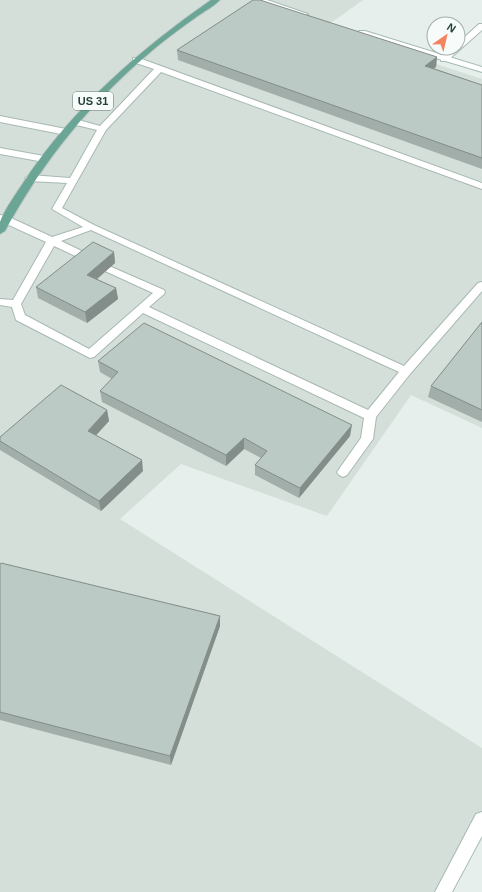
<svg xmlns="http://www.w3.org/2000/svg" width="482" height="892" viewBox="0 0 482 892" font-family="Arial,sans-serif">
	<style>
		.built { fill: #d4dfda }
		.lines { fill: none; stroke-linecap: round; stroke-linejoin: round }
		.lane-casing { stroke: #a8b8b2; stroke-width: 2 }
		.street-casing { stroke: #a8b8b2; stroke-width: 2 }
		.secondary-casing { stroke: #a4bbb3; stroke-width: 2 }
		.primary-casing { stroke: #c2cac8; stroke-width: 2 }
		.lane { fill: #fff; fill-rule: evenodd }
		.street { fill: #fff; fill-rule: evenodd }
		.secondary { fill: #fff; fill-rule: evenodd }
		.primary { fill: #6aa596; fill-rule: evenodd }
		.wall { fill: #a1aea9 }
		.shaded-wall { fill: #838d89 }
		.building { fill: #bbcac4; stroke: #838d89 }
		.labels { text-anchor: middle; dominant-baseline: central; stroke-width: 3; stroke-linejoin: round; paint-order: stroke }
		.shield { fill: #f7fbf9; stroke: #637a73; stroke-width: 1 }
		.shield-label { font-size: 11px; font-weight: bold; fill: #24423a }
	</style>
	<rect width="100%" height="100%" fill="#e6efeb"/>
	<!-- built -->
	<polygon class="built" points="0,0 363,0 338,18 323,27 482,79 482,428 411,395 327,516 181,464 120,519 482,748 482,820 443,892 0,892"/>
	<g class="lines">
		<defs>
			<g id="lane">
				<path d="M133,58H139L482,183V189L161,72L106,130L62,208L94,225L404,366L478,283L482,282V291L410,374L376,417L373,439L347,475L343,477L339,475L337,472L361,438L364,418L143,313L94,357L90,358L16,320L12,307L0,305V299L13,300L46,242L0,221V215L9,217L52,237L83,227L52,209L67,183L30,181L25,178L30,175L70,178L97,130L72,124L71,122L75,119L100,126L154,69L133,62ZM91,230L399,372L368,410L149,307L164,294L165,292L164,290L109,266L105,267L104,269L105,271L153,293L89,349L25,315L21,304L54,246L84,260H92L93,258L92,256L61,241Z"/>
				<polygon points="0,148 44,156 48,159 44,162 0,154"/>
				<polygon points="482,812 482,836 452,892 435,892 476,814"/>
			</g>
			<g id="street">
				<polygon points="479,24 482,24 482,30 447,61 441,61 441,57 451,48 458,48 458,43"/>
				<polygon points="0,116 66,129 70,132 66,135 0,122"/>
			</g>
			<g id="secondary">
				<polygon points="256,0 267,0 308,14 304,16 301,16"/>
				<polygon points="359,31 365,31 482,67 482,72 359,35"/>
			</g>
			<path id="primary" d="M211,0H220C213,7 203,12 195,18C181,28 167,38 154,49C90,103 45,158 5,231L0,234C0,230 0,225 0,222C4,210 18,191 25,180C74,107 139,50 211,0Z"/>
		</defs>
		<!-- lane casing -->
		<use href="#lane" class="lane-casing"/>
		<!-- street casing -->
		<use href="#street" class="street-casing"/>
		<!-- secondary casing -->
		<use href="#secondary" class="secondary-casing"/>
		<!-- primary casing -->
		<use href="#primary" class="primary-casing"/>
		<!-- lane -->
		<use href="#lane" class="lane"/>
		<!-- street -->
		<use href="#street" class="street"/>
		<!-- secondary -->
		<use href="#secondary" class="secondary"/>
		<!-- primary -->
		<use href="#primary" class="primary"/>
	</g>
	<!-- wall -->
	<g class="wall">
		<polygon points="177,50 437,57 436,67 433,68 482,85 482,169 178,60"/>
		<polygon points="114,252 115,263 97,279 116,288 118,299 87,323 38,298 36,287"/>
		<polygon points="482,322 482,422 428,397 431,386"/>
		<polygon points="98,361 350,436 299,498 255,475 255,465 261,458 244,449 226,466 102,402 100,391 112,379 100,372"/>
		<polygon points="107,410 109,421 96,435 143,471 101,511 0,450 0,437"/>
		<polygon points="0,564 220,616 220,626 171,765 0,720"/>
	</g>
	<!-- shaded-wall -->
	<g class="shaded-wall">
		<polygon points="437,57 436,67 423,76 425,66"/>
		<polygon points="114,252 115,263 89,286 87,275"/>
		<polygon points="116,288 118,299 87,323 85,312"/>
		<polygon points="107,410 109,421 90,442 88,431"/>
		<polygon points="352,425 350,436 299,498 300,488"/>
		<polygon points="244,438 244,449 226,466 226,455"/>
		<polygon points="142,460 143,471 101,511 99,501"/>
		<polygon points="220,616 220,626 171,765 170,756"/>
	</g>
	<!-- building -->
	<g class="building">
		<polygon points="253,0 260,0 437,57 425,66 482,85 482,158 177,50"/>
		<polygon points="93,242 114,252 87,275 116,288 85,312 36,287"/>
		<polygon points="482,322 482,410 431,386"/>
		<polygon points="144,323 352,425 300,488 255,465 267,451 244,438 226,455 100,391 118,372 98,361"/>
		<polygon points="61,385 107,410 88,431 142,460 99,501 0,441 0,437"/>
		<polygon points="1,563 220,616 170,756 0,712 0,564"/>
	</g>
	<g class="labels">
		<!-- shield labels -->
		<rect class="shield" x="73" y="92" width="40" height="18" rx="3"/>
		<g class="shield-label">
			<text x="93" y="101">US 31</text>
		</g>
	</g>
	<!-- north arrow -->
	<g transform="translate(446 36) rotate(34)"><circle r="19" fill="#f7fbf9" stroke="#a3b1ad"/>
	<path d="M0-3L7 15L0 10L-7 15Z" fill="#f4845f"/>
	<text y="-6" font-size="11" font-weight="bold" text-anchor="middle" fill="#24423a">N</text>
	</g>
</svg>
